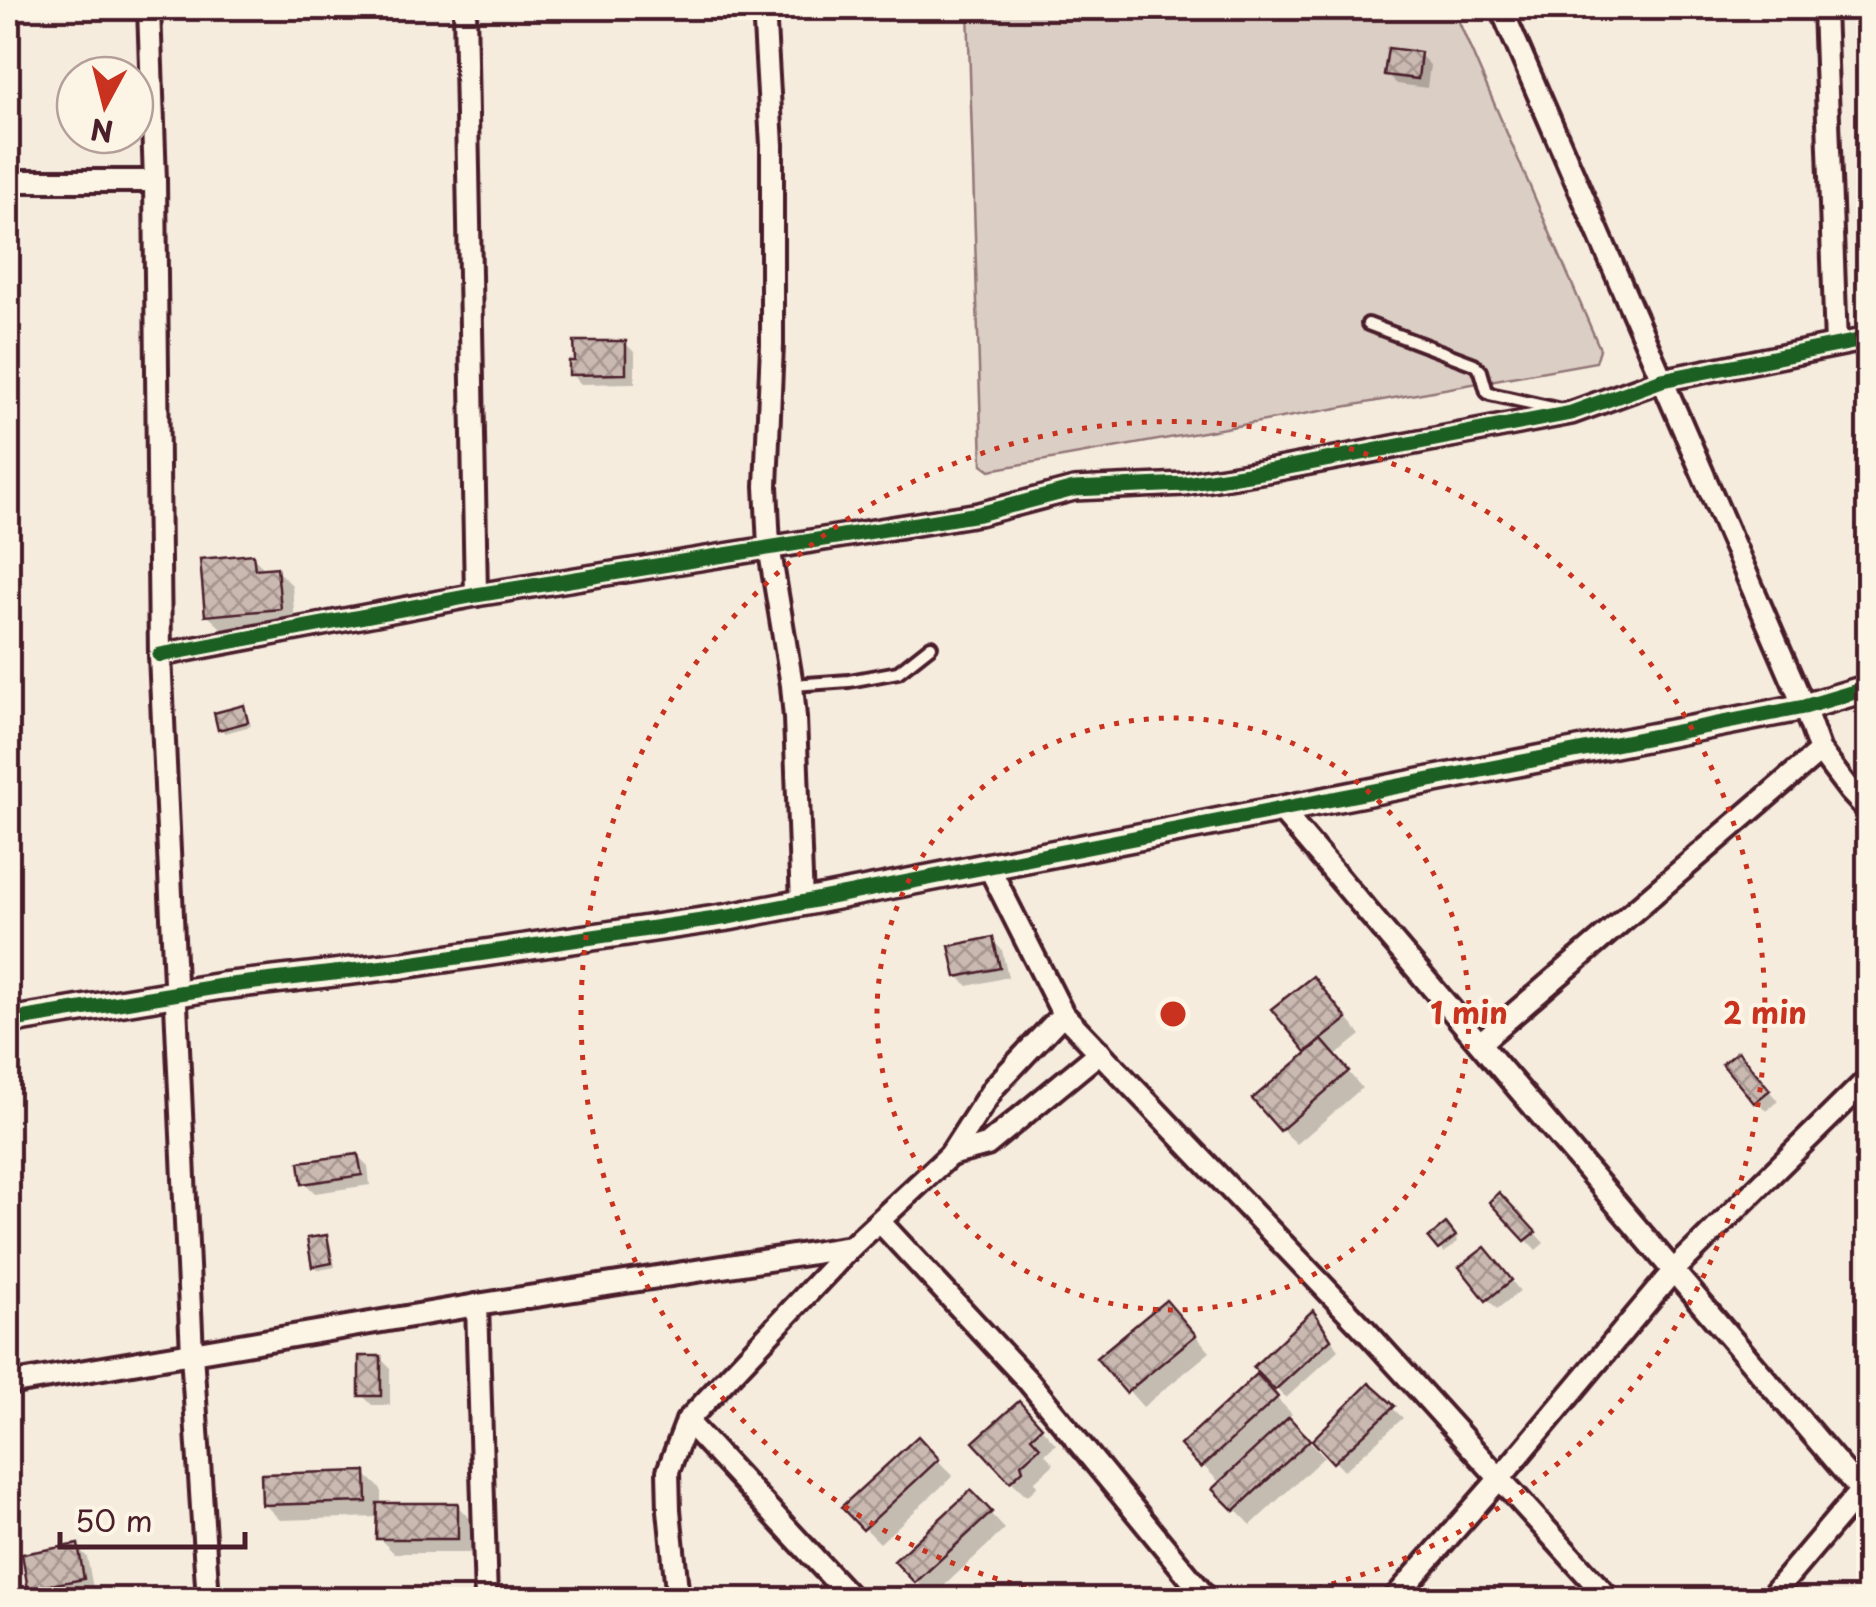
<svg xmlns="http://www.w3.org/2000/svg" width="1876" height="1607" viewBox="0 0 1876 1607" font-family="'Playpen Sans',sans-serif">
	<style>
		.green { fill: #dbcec4; stroke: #927678; stroke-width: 2.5 }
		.shadow { fill: #0003 }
		.building { fill: url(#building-cross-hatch); stroke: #4a1f2b; stroke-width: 2.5 }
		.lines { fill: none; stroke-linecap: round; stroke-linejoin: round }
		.service-casing { stroke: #4a1f2b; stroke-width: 18 }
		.minor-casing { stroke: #4a1f2b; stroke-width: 28 }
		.tertiary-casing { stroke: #4a1f2b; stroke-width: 32 }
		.service { stroke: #fcf5e5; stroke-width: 10 }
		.minor { stroke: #fcf5e5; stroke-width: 20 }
		.tertiary { stroke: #fcf5e5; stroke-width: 25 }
		.cycleway-casing { stroke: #fcf5e5; stroke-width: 21 }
		.cycleway { stroke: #1b5e20; stroke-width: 15 }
		.ring { fill: none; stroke: #c8321e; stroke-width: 5; stroke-dasharray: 5 10 }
		.centre { fill: #c8321e; stroke: #fcf5e5; stroke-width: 5 }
		.ring-label { font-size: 30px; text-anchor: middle; font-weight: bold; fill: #c8321e; stroke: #fcf5e5; stroke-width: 8; stroke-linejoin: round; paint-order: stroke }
	</style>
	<defs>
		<pattern id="building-cross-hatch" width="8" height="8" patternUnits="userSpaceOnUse" patternTransform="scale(2.5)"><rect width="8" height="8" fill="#cab9b1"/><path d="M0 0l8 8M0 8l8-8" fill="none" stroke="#a69690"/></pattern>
	</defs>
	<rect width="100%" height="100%" fill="#f5ecde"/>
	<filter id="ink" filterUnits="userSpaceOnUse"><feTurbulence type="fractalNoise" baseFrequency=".01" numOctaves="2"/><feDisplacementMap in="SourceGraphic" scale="20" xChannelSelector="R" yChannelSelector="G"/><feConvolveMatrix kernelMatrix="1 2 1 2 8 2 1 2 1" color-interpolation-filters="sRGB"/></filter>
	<g filter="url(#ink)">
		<!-- green -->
		<polygon class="green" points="968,8 1453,8 1600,349 1596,362 990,470 982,464"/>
		<!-- shadow -->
		<g class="shadow">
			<polygon points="8,8 9,8 10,47 8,47"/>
			<polygon points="1420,55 1430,65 1427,88 1397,84 1387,74"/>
			<polygon points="625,343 635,353 635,383 581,384 571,374"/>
			<polygon points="252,557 267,571 276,570 292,585 295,624 223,630 207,615"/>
			<polygon points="243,708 247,713 251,726 225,733 220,728"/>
			<polygon points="992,940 1002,950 1008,977 968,986 958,976"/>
			<polygon points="1313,979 1361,1035 1335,1056 1362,1088 1297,1144 1281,1129 1310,1053 1274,1010"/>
			<polygon points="1726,1065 1747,1065 1778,1101 1766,1111"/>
			<polygon points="358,1156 368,1166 370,1185 315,1193 305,1183"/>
			<polygon points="1492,1202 1509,1205 1544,1243 1536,1250"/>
			<polygon points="1446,1227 1458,1241 1444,1253 1432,1239"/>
			<polygon points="326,1237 330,1242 335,1267 319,1270 315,1266"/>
			<polygon points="1495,1260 1520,1291 1497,1309 1488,1299"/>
			<polygon points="1313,1313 1323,1323 1339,1350 1286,1398 1257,1367"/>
			<polygon points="1181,1318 1210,1352 1143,1407 1100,1358"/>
			<polygon points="380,1358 390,1368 390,1405 372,1405 362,1395"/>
			<polygon points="1257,1378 1292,1414 1287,1418 1324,1457 1251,1525 1216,1489 1221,1484 1184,1446"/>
			<polygon points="1369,1386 1403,1418 1344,1471 1315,1440"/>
			<polygon points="1034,1420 1056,1444 1045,1454 1054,1464 1035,1481 1037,1487 1027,1496 1011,1481"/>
			<polygon points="918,1440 953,1476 880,1543 845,1508"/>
			<polygon points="365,1474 381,1489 381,1506 457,1506 473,1521 472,1553 394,1553 379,1538 379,1517 280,1520 264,1504"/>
			<polygon points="971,1493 1005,1529 932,1597 898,1561"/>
			<polygon points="77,1547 87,1557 93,1588 41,1598 31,1588"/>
		</g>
		<!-- building -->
		<g class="building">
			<polygon points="1388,48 1421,52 1418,79 1384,75"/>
			<polygon points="574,341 626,341 626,374 569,375 569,361 575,361"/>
			<polygon points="253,554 255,569 277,567 281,609 205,616 200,559"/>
			<polygon points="244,705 248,722 218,730 214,713"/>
			<polygon points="993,937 1000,968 956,977 949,946"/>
			<polygon points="1313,976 1347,1019 1306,1052 1271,1009"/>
			<polygon points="1322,1040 1349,1071 1280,1131 1252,1099"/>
			<polygon points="1738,1051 1770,1090 1754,1103 1722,1064"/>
			<polygon points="358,1154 362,1175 302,1184 299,1162"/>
			<polygon points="1499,1192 1536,1232 1525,1241 1489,1202"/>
			<polygon points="1446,1223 1456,1236 1438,1250 1428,1238"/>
			<polygon points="327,1235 332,1263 312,1267 307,1238"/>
			<polygon points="1485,1247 1512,1280 1486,1301 1459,1267"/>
			<polygon points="1166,1300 1196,1335 1126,1393 1096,1358"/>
			<polygon points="1313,1310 1331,1339 1275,1390 1253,1367"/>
			<rect x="359" y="1356" width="22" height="40"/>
			<polygon points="1257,1374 1278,1397 1201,1468 1180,1445"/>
			<polygon points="1369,1383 1395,1406 1333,1463 1312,1440"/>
			<polygon points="1019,1401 1042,1427 1031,1437 1040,1447 1021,1464 1023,1470 1010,1482 973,1442"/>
			<polygon points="1289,1417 1310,1440 1234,1511 1212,1489"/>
			<polygon points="918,1436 939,1459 863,1530 841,1507"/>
			<polygon points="366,1471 367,1502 262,1505 261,1474"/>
			<polygon points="971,1490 992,1512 915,1583 894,1561"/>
			<polygon points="377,1503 458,1503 458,1539 376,1539"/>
			<polygon points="78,1544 84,1579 28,1589 22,1554"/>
		</g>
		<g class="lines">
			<defs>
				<g id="service">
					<polyline points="1368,324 1474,364 1481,371 1487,392 1490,394 1561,410"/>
					<polyline points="793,685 849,681 898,672 931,646"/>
				</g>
				<g id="minor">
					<polyline points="149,8 155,181 160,655 192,1353 208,1600"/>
					<polyline points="465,8 476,595"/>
					<polyline points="764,8 772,145 772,345 766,486 769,546 792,685 795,718 802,904"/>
					<polyline points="1501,8 1804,707 1820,751 1850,791 1868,810"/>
					<polyline points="1824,8 1836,345"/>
					<polyline points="8,181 155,181"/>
					<polyline points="160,655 476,595 979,514 1074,489 1185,484 1273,470 1571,413 1662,380 1868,339"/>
					<polyline points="1281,810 1860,1490"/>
					<polyline points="989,867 1063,1014 1366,1331 1610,1600"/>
					<polyline points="1480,1043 1820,751"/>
					<polyline points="950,1155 987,1145 1100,1052"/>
					<polyline points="880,1222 1029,1382 1208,1600"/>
					<polyline points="477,1305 486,1600"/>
					<polyline points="8,1384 477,1305 851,1247"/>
					<polyline points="687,1421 853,1600"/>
					<polyline points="678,1600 669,1510 668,1471 687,1421 851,1247 950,1155 994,1087 1063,1014"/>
					<polyline points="1393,1600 1500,1478 1674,1270 1868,1079"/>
					<polyline points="1768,1600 1867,1483"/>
				</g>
				<polyline id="tertiary" points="8,1021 222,986 403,965 729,917 1804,707 1868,688"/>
			</defs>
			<!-- service casing -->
			<use href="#service" class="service-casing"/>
			<!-- minor casing -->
			<use href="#minor" class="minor-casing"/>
			<!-- tertiary casing -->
			<use href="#tertiary" class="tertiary-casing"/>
			<!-- service -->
			<use href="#service" class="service"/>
			<!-- minor -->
			<use href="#minor" class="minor"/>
			<!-- tertiary -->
			<use href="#tertiary" class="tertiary"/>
			<defs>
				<g id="cycleway">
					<polyline points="160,655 476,595 979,514 1074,489 1185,484 1273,470 1571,413 1662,380 1868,339"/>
					<polyline points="8,1021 222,986 403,965 729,917 1804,707 1868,688"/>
				</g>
			</defs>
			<!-- cycleway casing -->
			<use href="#cycleway" class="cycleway-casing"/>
			<!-- cycleway -->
			<use href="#cycleway" class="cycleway"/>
		</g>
	</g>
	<!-- distance rings -->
	<g class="ring">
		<circle cx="1173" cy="1014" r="296"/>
		<path d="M1085 1599A592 592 0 1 1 1261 1599"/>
	</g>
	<circle cx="1173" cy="1014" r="15" class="centre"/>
	<g class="ring-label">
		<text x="1469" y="1024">1 min</text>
		<text x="1765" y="1024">2 min</text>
	</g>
	<!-- margin -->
	<rect width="1876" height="1607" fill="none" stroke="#fcf5e5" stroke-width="40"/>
	<rect x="20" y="20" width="1836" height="1567" fill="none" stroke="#4a1f2b" stroke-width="4" filter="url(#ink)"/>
	<!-- north arrow -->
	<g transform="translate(105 105) rotate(187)"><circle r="48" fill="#fcf5e5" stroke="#b59f9b" stroke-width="2.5"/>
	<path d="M0-8L18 38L0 25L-18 38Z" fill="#c8321e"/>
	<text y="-15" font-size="28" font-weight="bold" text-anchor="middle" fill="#4a1f2b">N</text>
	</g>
	<!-- scale -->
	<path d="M60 1532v15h185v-15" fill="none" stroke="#4a1f2b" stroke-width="5"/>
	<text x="75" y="1532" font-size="30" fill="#4a1f2b" stroke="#fcf5e5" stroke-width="8" paint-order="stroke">50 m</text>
</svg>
